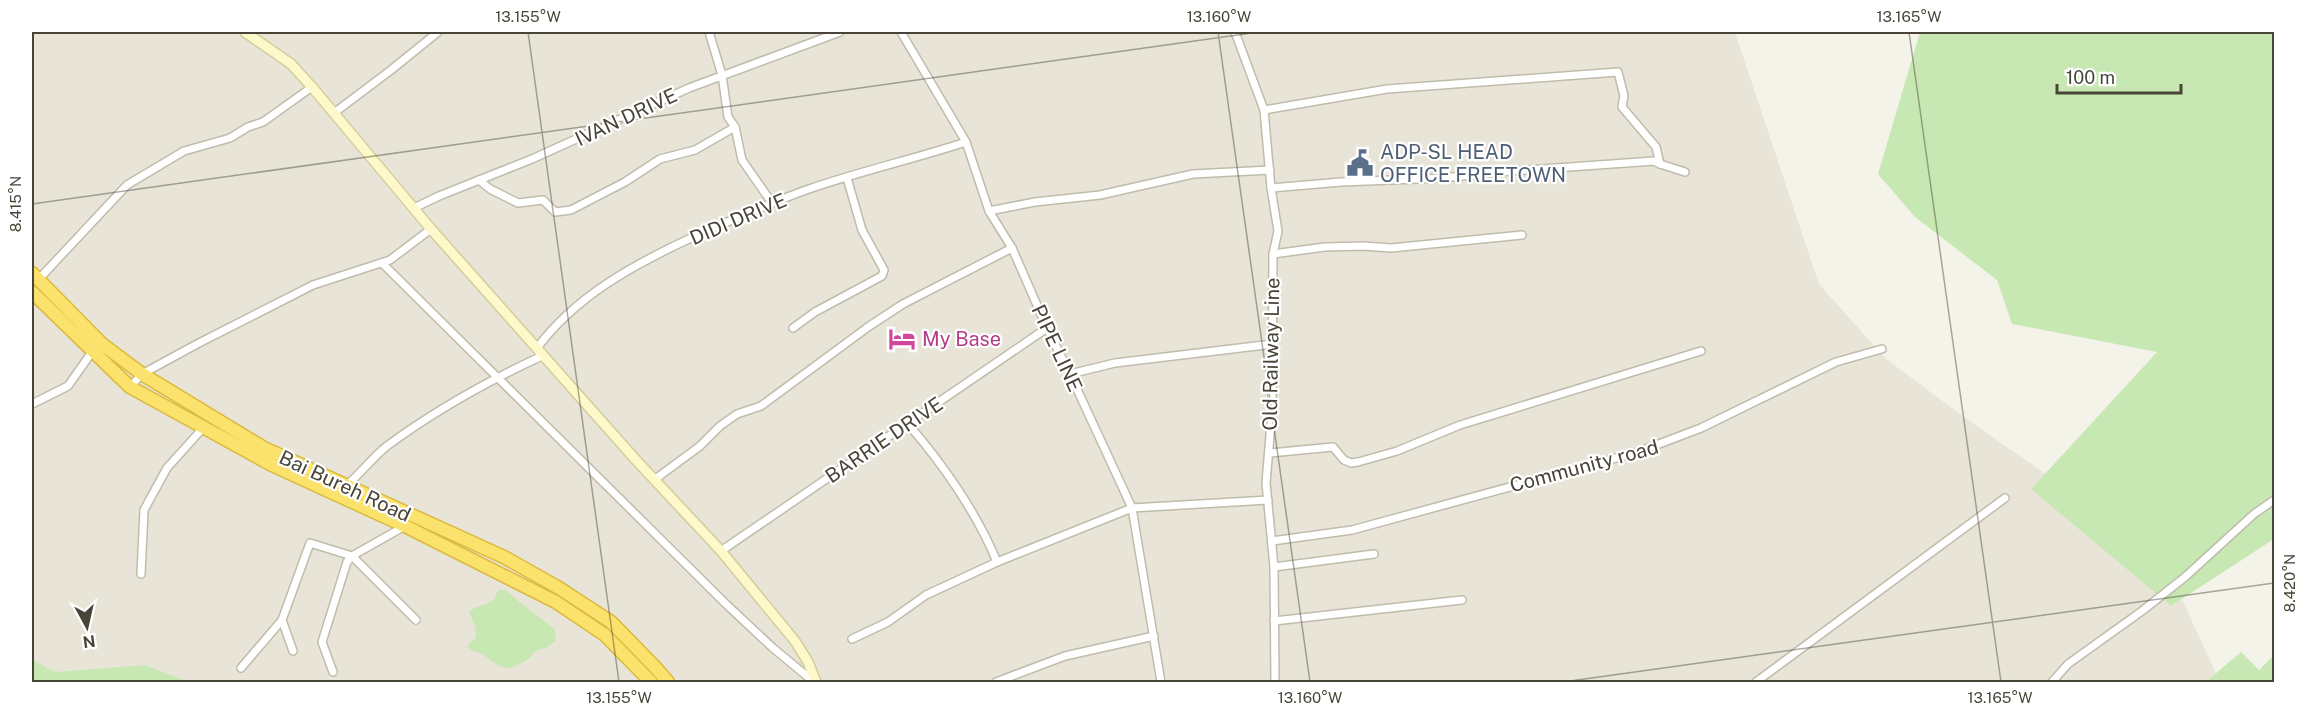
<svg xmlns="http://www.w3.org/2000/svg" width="2306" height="714" viewBox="0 0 2306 714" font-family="'Public Sans',sans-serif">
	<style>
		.residential { fill: #e8e5d8 }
		.green { fill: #c8e8b3 }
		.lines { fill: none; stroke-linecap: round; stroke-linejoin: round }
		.street-casing { stroke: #c0bcac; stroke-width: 10 }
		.secondary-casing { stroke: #d3cd9a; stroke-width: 12 }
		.highway-casing { stroke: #dbb93c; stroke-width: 15 }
		.street { stroke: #fff; stroke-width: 7 }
		.secondary { stroke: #fef9ca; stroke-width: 9 }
		.highway { stroke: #fbe26d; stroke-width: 12 }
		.ticks { fill: none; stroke: #484438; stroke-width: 1.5; stroke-opacity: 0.45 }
		.labels { text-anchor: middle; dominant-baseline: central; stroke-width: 4.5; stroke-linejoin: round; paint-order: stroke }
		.street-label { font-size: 20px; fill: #484438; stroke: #fff }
		.service-label { font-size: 20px; fill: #4e5e75; stroke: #fff; text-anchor: start }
		.hotel-label { font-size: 20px; fill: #b23c85; stroke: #fff; text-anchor: start }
		.neatline { fill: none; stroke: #484438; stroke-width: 2 }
		.ticks-label { font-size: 15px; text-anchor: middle; fill: #484438 }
	</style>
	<rect width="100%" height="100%" fill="#f4f3e9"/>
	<!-- residential -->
	<polygon class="residential" points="32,32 1735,32 1819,284 1885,358 1968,420 2161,554 2220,682 156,682 55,672 32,659"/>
	<!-- green -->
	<g class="green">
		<polygon points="1920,32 2274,32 2274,539 2171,606 2031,489 2157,352 2012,324 1997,280 1915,217 1878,174"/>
		<path d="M498,590H506C521,605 539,615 555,630L556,641L546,648L535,651C531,658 527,660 520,664C499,677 491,654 471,650L467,646L476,637L475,626L469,612C481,601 492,609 498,590Z"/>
		<polygon points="2241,652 2259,670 2274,655 2274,682 2206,682"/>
		<polygon points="32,659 55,672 145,665 189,682 32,682"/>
	</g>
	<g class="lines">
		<defs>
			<g id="street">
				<polyline points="709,32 722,75 728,117 735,127 742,160 772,203"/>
				<polyline points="901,32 966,142 989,211 1012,248 1047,328 1070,374 1132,508 1161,682"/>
				<polyline points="1235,32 1264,110 1271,188 1278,231 1273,254 1272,411 1266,483 1274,567 1275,682"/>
				<polyline points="1264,110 1387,89 1618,72 1624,96 1622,107 1656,147 1660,164 1685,172"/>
				<polyline points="334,113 391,70 438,32"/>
				<polyline points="479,180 490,189 518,203 543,200 555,212 571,210 625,182 660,159 695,150 735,127"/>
				<polyline points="1271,188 1341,182 1443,178 1498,172 1654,161 1660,164"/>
				<polyline points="414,208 439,196 532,159 689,88 840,32"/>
				<polyline points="989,211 1035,202 1100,195 1193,174 1270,170"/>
				<polyline points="1273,254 1325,247 1363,246 1391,248 1522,235"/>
				<polyline points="382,263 727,605 773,648 814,682"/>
				<polyline points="38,280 127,185 184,151 230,138 248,127 263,122 312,87"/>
				<polyline points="793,328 815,312 882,276 884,270 862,230 847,178"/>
				<path d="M537,348C576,296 633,265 691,238C730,221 769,203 809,189C861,171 914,159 966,142"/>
				<polyline points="1070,374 1115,363 1273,344"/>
				<polyline points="130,387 142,374 199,343 313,285 390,260 431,229"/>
				<polyline points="32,404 68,386 92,352"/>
				<path d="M908,424C942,463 977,513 997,562"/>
				<polyline points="1269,453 1333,447 1344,460 1351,463 1358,462 1397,451 1460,425 1701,351"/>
				<polyline points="654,480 700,446 720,426 737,414 761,406 868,327 903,304 1012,248"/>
				<path d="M347,485C361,473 373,457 387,446C433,412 492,379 544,355"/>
				<polyline points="1272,541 1352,530 1638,452 1701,428 1836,362 1882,349"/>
				<polyline points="721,551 1047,328"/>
				<polyline points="1274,567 1374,554"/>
				<polyline points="141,574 144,510 167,468 203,428"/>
				<polyline points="1274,621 1462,600"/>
				<polyline points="852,639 888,622 926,595 997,562 1132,508 1268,500"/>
				<polyline points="293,651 282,620 310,543 352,556 416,620"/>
				<polyline points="241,668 282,620"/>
				<polyline points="333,672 322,642 347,562 352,556 405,526"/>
				<polyline points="996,682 1065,656 1154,636"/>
				<polyline points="1756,682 2005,498"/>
				<polyline points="2052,682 2068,664 2142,611 2185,577 2254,514 2274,500"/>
			</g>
			<polyline id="secondary" points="245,32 291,64 312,87 431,229 635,459 721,551 795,641 808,662 816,682"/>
			<g id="highway">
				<polyline points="32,273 102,344 142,374 264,448 504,557 559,588 611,622 655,667 668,682"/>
				<polyline points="32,292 130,387 272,465 405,526 556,602 605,635 651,682"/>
			</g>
		</defs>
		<!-- street casing -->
		<use href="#street" class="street-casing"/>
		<!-- secondary casing -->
		<use href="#secondary" class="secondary-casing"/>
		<!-- highway casing -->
		<use href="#highway" class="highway-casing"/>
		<!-- street -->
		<use href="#street" class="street"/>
		<!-- secondary -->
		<use href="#secondary" class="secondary"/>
		<!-- highway -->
		<use href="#highway" class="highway"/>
	</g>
	<!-- ticks -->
	<path class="ticks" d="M528,32L619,682M1218,32L1310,682M1909,32L2001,682M32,204L1259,32M1563,682L2274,583"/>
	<!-- icons -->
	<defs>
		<symbol id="civic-bare" viewBox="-9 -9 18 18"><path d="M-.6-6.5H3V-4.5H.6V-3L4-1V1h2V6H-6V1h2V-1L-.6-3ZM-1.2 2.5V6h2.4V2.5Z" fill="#5c6f8a" stroke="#fff" stroke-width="2.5" paint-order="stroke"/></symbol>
		<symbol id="hotel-bare" viewBox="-9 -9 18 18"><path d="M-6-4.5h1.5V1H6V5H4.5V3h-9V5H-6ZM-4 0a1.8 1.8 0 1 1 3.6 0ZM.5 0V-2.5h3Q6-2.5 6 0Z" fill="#d1479c" stroke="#fff" stroke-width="2.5" paint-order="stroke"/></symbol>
	</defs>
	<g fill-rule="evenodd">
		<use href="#civic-bare" x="1341" y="144" width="38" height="38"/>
		<use href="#hotel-bare" x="883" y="320" width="38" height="38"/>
	</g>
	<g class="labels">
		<!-- street labels -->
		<g class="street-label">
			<text transform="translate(626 117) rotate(-25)">IVAN DRIVE</text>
			<text transform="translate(738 219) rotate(-23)">DIDI DRIVE</text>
			<text transform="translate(1057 348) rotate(65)">PIPE LINE</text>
			<text transform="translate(1271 354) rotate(-89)">Old Railway Line</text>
			<text transform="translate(884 440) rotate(-34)">BARRIE DRIVE</text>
			<text transform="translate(1584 466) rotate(-15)">Community road</text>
			<text transform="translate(345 486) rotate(25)">Bai Bureh Road</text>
		</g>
		<!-- service labels -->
		<g class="service-label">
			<text x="1380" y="152">ADP-SL HEAD<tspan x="1380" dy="23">OFFICE FREETOWN</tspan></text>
		</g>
		<!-- hotel labels -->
		<g class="hotel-label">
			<text x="922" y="339">My Base</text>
		</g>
	</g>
	<!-- border -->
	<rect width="2306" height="714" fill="none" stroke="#ffffff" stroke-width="66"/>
	<!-- north arrow -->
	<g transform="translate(87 627) rotate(172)" stroke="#ffffff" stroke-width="4.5" paint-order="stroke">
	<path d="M0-4.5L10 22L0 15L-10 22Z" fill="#484438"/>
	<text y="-9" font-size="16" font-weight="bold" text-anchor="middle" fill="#484438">N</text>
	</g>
	<!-- scale -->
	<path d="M2057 84v9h124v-9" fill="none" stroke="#484438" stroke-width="3"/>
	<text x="2066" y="84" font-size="18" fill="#484438" stroke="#ffffff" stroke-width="4.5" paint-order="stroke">100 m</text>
	<rect x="33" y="33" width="2240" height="648" class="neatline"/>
	<g class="ticks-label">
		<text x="528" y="22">13.155°W</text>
		<text x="1219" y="22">13.160°W</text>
		<text x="1909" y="22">13.165°W</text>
		<text transform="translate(16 204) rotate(-90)" y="5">8.415°N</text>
		<text transform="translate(2290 583) rotate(-90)" y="5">8.420°N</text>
		<text x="619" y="703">13.155°W</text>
		<text x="1310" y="703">13.160°W</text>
		<text x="2000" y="703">13.165°W</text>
	</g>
</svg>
